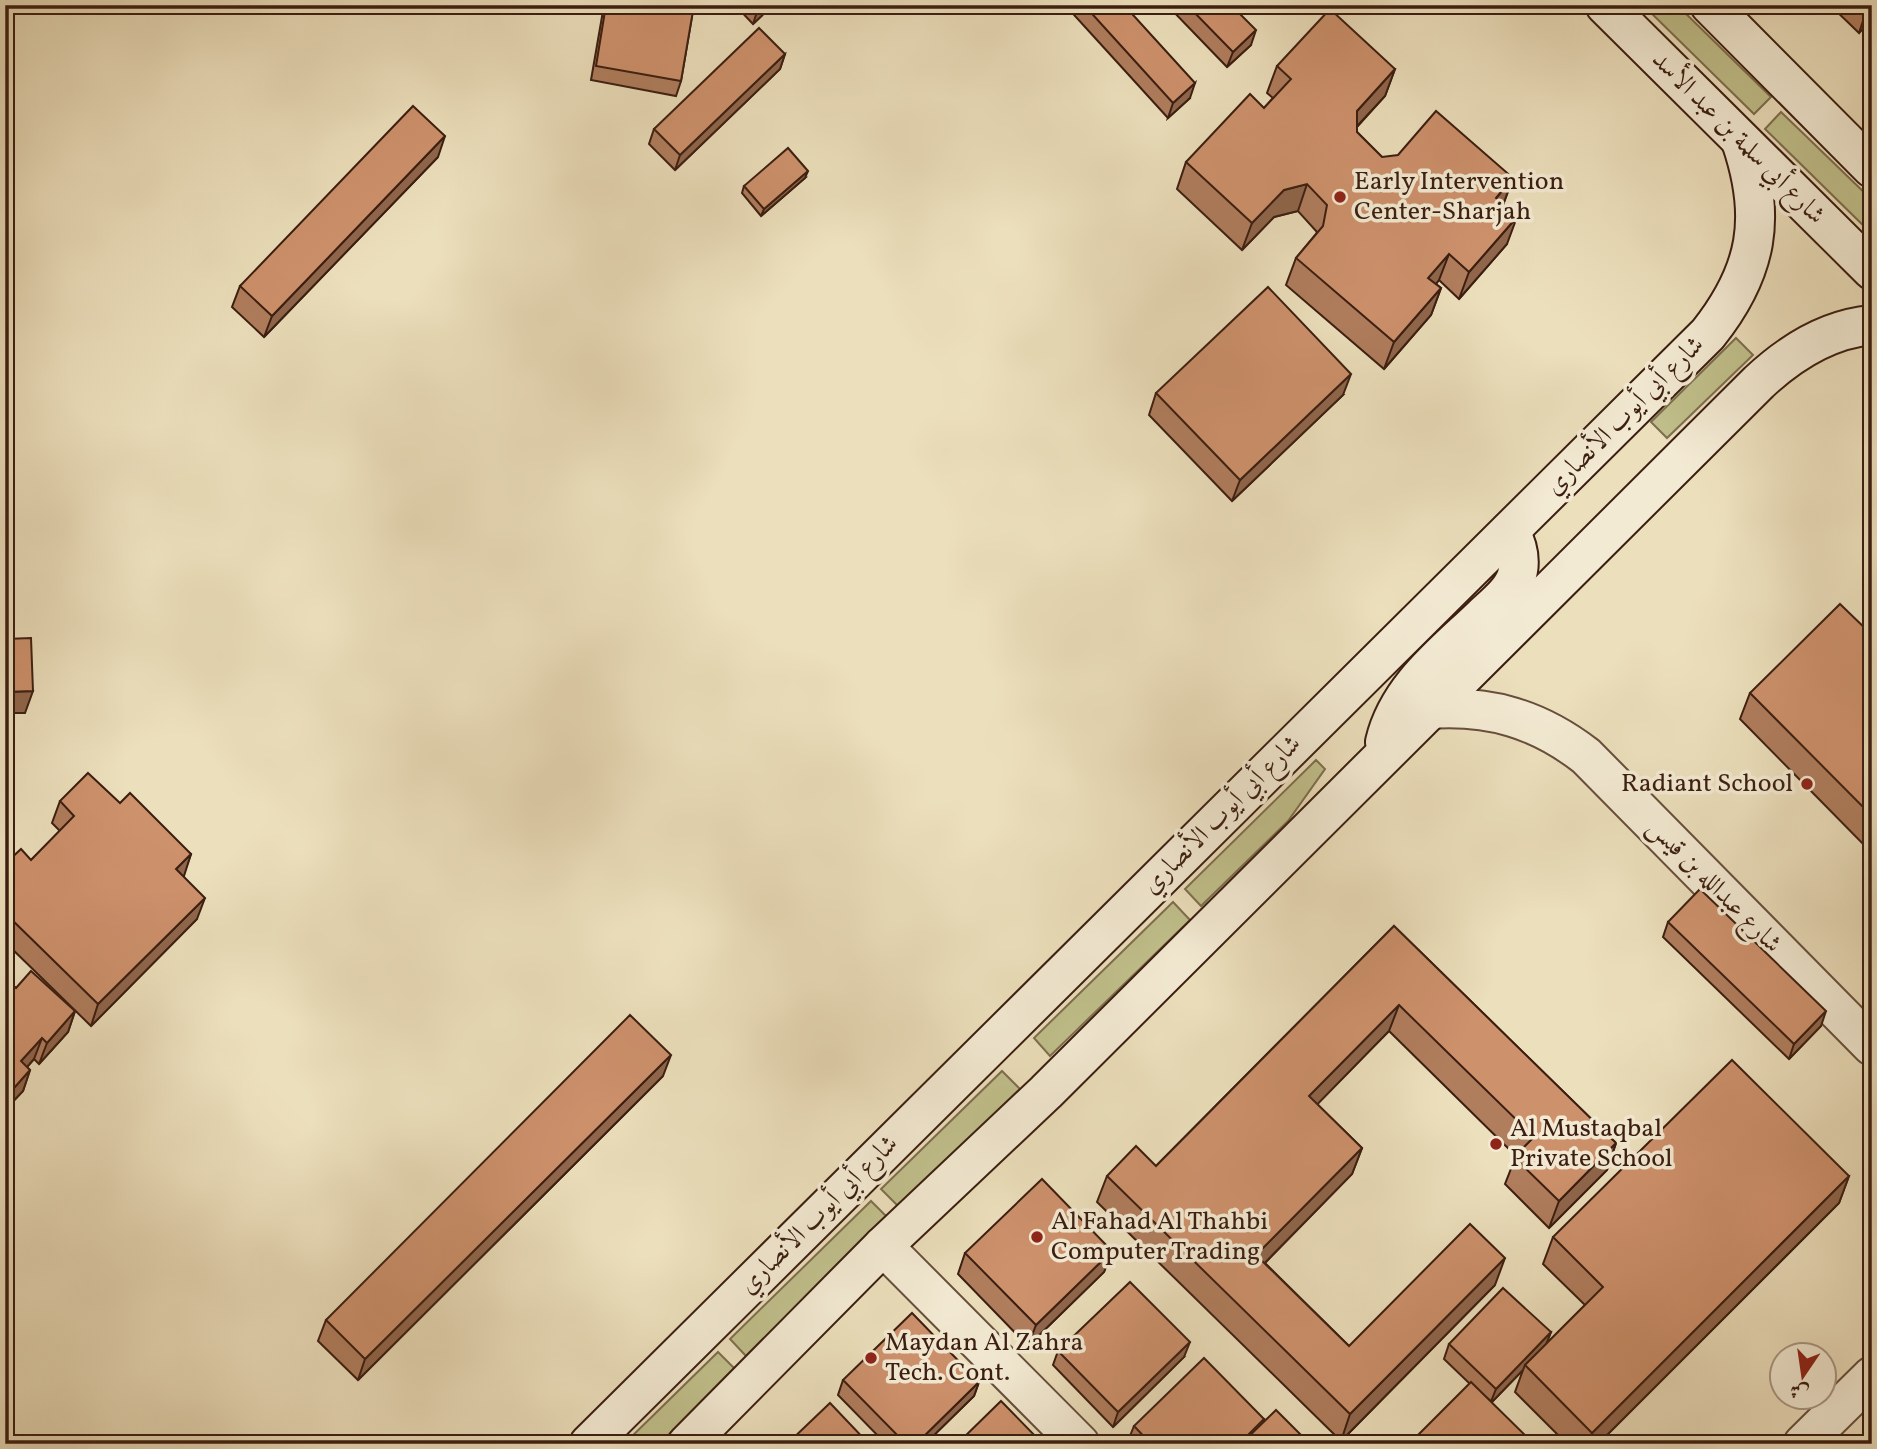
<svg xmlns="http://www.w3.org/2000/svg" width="1877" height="1449" viewBox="0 0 1877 1449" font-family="Vollkorn,Amiri,serif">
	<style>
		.green { fill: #c0bf8b; stroke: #7e6e4e; stroke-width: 2 }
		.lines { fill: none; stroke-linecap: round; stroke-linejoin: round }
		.street-casing { stroke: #674e3c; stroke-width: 42 }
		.secondary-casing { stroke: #3b1e11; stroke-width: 42 }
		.street { stroke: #f3ead3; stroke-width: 38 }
		.secondary { stroke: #f3ead3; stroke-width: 38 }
		.wall { fill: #b07d5d; stroke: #3b1e11; stroke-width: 2 }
		.shaded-wall { fill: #90664c; stroke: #3b1e11; stroke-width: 2 }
		.building { fill: #cd916c; stroke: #3b1e11; stroke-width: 2 }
		.poi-dot { fill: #8f2418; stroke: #f3ead3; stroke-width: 2.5 }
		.labels { text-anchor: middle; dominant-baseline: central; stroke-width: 7; stroke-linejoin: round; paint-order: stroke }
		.street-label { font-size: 26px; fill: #3b1e11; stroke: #f3ead3 }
		.poi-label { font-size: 26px; fill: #3b1e11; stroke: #f3ead3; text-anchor: start }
	</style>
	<rect width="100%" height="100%" fill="#ecdfbc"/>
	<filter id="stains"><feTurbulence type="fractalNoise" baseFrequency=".00286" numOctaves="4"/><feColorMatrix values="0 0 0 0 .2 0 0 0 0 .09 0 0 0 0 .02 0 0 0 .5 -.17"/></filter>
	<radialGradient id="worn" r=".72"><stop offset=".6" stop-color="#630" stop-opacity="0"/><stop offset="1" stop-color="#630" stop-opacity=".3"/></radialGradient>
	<!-- green -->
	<g class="green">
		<polygon points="1643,5 1677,5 1771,97 1754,114"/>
		<polygon points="1781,112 1872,200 1872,234 1765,129"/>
		<polygon points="1736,338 1753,355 1667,438 1651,422"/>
		<polygon points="1316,760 1325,769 1288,821 1201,906 1185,889"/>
		<polygon points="1173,902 1190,920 1050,1056 1034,1038"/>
		<polygon points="1002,1071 1020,1089 899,1207 881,1189"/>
		<polygon points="871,1201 887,1217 746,1356 730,1339"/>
		<polygon points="718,1352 735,1369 659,1444 624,1444"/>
	</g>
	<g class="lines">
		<defs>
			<g id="street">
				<path d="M1430,709C1490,705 1538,719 1586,756L1872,1046"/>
				<polyline points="883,1246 1080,1444"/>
				<polyline points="1803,1444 1872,1376"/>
			</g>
			<g id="secondary">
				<polyline points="1605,5 1872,270"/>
				<polyline points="1710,5 1872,168"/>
				<path d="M1385,742C1398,687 1446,652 1484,615C1496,604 1510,593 1516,578C1522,561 1518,546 1510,531"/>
				<path d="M589,1444L1708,334C1758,271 1767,217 1741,141"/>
				<path d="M687,1444L883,1246L1046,1092L1759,382C1790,353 1828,329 1872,325"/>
			</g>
		</defs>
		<!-- street casing -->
		<use href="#street" class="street-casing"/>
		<!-- secondary casing -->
		<use href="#secondary" class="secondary-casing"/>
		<!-- street -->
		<use href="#street" class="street"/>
		<!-- secondary -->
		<use href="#secondary" class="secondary"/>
	</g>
	<!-- wall -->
	<g class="wall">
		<polygon points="604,5 694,5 681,81 676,96 591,80"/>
		<polygon points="735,5 773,5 753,24"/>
		<polygon points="1065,5 1124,5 1190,98 1168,118"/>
		<polygon points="1167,5 1231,5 1251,45 1227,67"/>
		<polygon points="1830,5 1872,5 1859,33"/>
		<polygon points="785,54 780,69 675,170 649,144 654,129"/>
		<polygon points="1277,66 1395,69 1385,96 1357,127 1357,132 1382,157 1513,178 1503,205 1507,244 1459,299 1439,280 1436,284 1441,288 1431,315 1384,369 1286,285 1296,258 1316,234 1317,232 1298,211 1274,217 1242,250 1177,189 1186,162 1264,108 1273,98 1267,93"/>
		<polygon points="438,157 264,337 232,307 240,286"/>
		<polygon points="805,178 761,216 742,193 744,186"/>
		<polygon points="1156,393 1343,395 1232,501 1149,415"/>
		<polygon points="1872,635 1872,853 1740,719 1750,693"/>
		<polygon points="60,801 120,803 191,854 183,876 197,919 91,1026 5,942 5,864 31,860 60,831 52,823"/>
		<polygon points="1668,922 1821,1026 1789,1059 1663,937"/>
		<polygon points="1394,926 1616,1143 1607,1170 1549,1228 1505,1184 1516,1156 1389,1031 1317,1104 1362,1148 1352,1174 1265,1263 1349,1346 1495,1285 1341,1441 1097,1202 1107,1176 1156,1166"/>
		<polygon points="5,982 16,988 75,1011 68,1032 39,1064 34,1059 27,1067 30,1070 23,1091 5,1110"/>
		<polygon points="663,1076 358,1380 318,1341 326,1320"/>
		<polygon points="1849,1176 1839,1203 1598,1444 1567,1444 1515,1392 1523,1370 1492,1402 1469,1383 1444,1359 1449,1344 1551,1332 1546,1344 1585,1305 1543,1264 1553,1237"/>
		<polygon points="1112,1251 1104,1272 1028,1346 958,1274 965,1253"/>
		<polygon points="1058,1351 1184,1357 1113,1427 1053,1365"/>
		<polygon points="843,1380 979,1382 974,1396 925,1444 886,1444 838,1395"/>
		<polygon points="1264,1419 1263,1422 1310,1444 1131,1444 1128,1441 1134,1426"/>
	</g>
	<!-- shaded-wall -->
	<g class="shaded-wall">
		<polygon points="762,5 773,5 753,24 758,9"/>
		<polygon points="1872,7 1872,20 1859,33 1866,12"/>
		<polygon points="1256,30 1251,45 1227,67 1233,52"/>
		<polygon points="785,54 780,69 675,170 680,155"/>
		<polygon points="1395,69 1385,96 1347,137 1357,111"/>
		<polygon points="1195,83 1190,98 1168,118 1173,103"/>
		<polygon points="445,136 438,157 264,337 272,316"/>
		<polygon points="808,171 805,178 761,216 764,209"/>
		<polygon points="1513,178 1503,205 1496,198"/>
		<polygon points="1307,184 1298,211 1274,217 1242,250 1252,223 1284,190"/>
		<polygon points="1517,217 1507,244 1459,299 1469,272"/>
		<polygon points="1449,254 1439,280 1419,305 1428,278"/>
		<polygon points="1441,288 1431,315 1384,369 1394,342"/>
		<polygon points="1351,374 1343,395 1232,501 1240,480"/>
		<polygon points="33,691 25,713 5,713 5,692"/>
		<polygon points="191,854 184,876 169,891 176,869"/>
		<polygon points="205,898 197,919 91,1026 98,1004"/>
		<polygon points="1399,1005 1389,1031 1299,1123 1309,1096"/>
		<polygon points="75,1011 68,1032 39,1064 47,1043"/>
		<polygon points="1826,1011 1821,1026 1789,1059 1794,1044"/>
		<polygon points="42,1038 34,1059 13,1083 21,1061"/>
		<polygon points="671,1055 663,1076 358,1380 365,1359"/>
		<polygon points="30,1070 23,1091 5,1110 6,1097"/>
		<polygon points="1616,1143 1607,1170 1549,1228 1559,1201"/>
		<polygon points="1362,1148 1352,1174 1246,1282 1256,1255"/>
		<polygon points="1849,1176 1839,1203 1598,1444 1588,1444 1592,1433"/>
		<polygon points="1112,1251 1104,1272 1028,1346 1036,1325"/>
		<polygon points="1505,1258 1495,1285 1341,1441 1350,1414"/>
		<polygon points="1551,1332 1545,1347 1525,1365 1523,1370 1490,1404 1496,1389"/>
		<polygon points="1190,1342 1184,1357 1113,1427 1118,1412"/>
		<polygon points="979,1382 974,1396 925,1444 916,1444"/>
	</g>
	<!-- building -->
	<g class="building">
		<polygon points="606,5 694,5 681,81 596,66"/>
		<polygon points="1084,5 1124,5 1195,83 1173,103"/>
		<polygon points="1187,5 1231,5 1256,30 1233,52"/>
		<polygon points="1859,5 1872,5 1872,7 1866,12"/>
		<polygon points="1330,9 1395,69 1357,111 1357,132 1382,157 1398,155 1436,111 1513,178 1496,198 1517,217 1469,272 1449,254 1428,278 1441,288 1394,342 1296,258 1323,226 1327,205 1307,184 1284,190 1252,223 1186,162 1250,94 1264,108 1291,79 1277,66"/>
		<polygon points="759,28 785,54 680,155 654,129"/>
		<polygon points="413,106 445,136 272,316 240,286"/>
		<polygon points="788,148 808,171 764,209 744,186"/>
		<polygon points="1268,287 1351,374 1240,480 1156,393"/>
		<polygon points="1840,604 1872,635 1872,816 1750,693"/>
		<polygon points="31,638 33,691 5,692 5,639"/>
		<polygon points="88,773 120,803 130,793 191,854 176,869 205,898 98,1004 5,913 5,864 21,849 31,860 74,816 60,801"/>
		<polygon points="1700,889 1826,1011 1794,1044 1668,922"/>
		<polygon points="1394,926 1616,1143 1559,1201 1514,1157 1534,1137 1399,1005 1309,1096 1362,1148 1256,1255 1349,1346 1470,1224 1505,1258 1350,1414 1107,1176 1136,1146 1156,1166"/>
		<polygon points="31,971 75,1011 47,1043 42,1038 21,1061 30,1070 6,1097 5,982 7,980 16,988"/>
		<polygon points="630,1015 671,1055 365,1359 326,1320"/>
		<polygon points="1732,1060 1849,1176 1592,1433 1525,1365 1603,1287 1553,1237"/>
		<polygon points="1042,1179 1112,1251 1036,1325 965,1253"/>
		<polygon points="1130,1282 1190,1342 1118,1412 1058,1351"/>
		<polygon points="1503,1288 1551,1332 1496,1389 1449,1344"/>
		<polygon points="912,1313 979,1382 916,1444 906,1444 843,1380"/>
		<polygon points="1204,1358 1264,1419 1239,1444 1151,1444 1134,1426"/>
		<polygon points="1471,1382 1534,1444 1409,1444"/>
		<polygon points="1001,1401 1043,1444 957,1444"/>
		<polygon points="830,1403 869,1444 787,1444"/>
		<polygon points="1276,1410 1310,1444 1241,1444"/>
	</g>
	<!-- markers -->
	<g class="poi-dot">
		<circle cx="1340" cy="197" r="7"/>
		<circle cx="1807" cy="784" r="7"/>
		<circle cx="1496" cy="1144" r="7"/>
		<circle cx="1037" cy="1237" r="7"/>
		<circle cx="871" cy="1358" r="7"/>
	</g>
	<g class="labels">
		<!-- street labels -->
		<g class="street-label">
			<text transform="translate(1738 138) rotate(45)">شارع أبي سلمة بن عبد الأسد</text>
			<text transform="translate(1625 416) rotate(-45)">شارع أبي أيوب الأنصاري</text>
			<text transform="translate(1222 815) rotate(-45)">شارع أبي أيوب الأنصاري</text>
			<text transform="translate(1714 886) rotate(45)">شارع عبدالله بن قيس</text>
			<text transform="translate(819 1215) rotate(-45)">شارع أبي أيوب الأنصاري</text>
		</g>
		<!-- poi labels -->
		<g class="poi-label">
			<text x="1354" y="182">Early Intervention<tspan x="1354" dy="30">Center-Sharjah</tspan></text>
			<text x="1793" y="784" text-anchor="end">Radiant School</text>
			<text x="1510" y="1129">Al Mustaqbal<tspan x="1510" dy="30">Private School</tspan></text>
			<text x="1051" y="1222">Al Fahad Al Thahbi<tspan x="1051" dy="30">Computer Trading</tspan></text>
			<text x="885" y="1343">Maydan Al Zahra<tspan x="885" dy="30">Tech. Cont.</tspan></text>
		</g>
	</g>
	<!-- margin -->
	<rect width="1877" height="1449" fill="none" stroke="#ecdfbc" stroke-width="28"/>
	<rect x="7" y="7" width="1863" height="1435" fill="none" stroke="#3b1e11" stroke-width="3.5"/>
	<rect x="14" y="14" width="1849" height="1421" fill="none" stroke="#3b1e11" stroke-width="2"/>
	<!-- north arrow -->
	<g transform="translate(1803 1376) rotate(193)"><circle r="33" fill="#f3ead3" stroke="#a99885" stroke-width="2"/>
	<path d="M0-5L12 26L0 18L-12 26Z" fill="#8f2418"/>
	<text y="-10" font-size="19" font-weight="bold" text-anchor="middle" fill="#3b1e11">ش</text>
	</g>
	<rect width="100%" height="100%" filter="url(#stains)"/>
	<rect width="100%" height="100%" fill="url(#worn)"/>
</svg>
